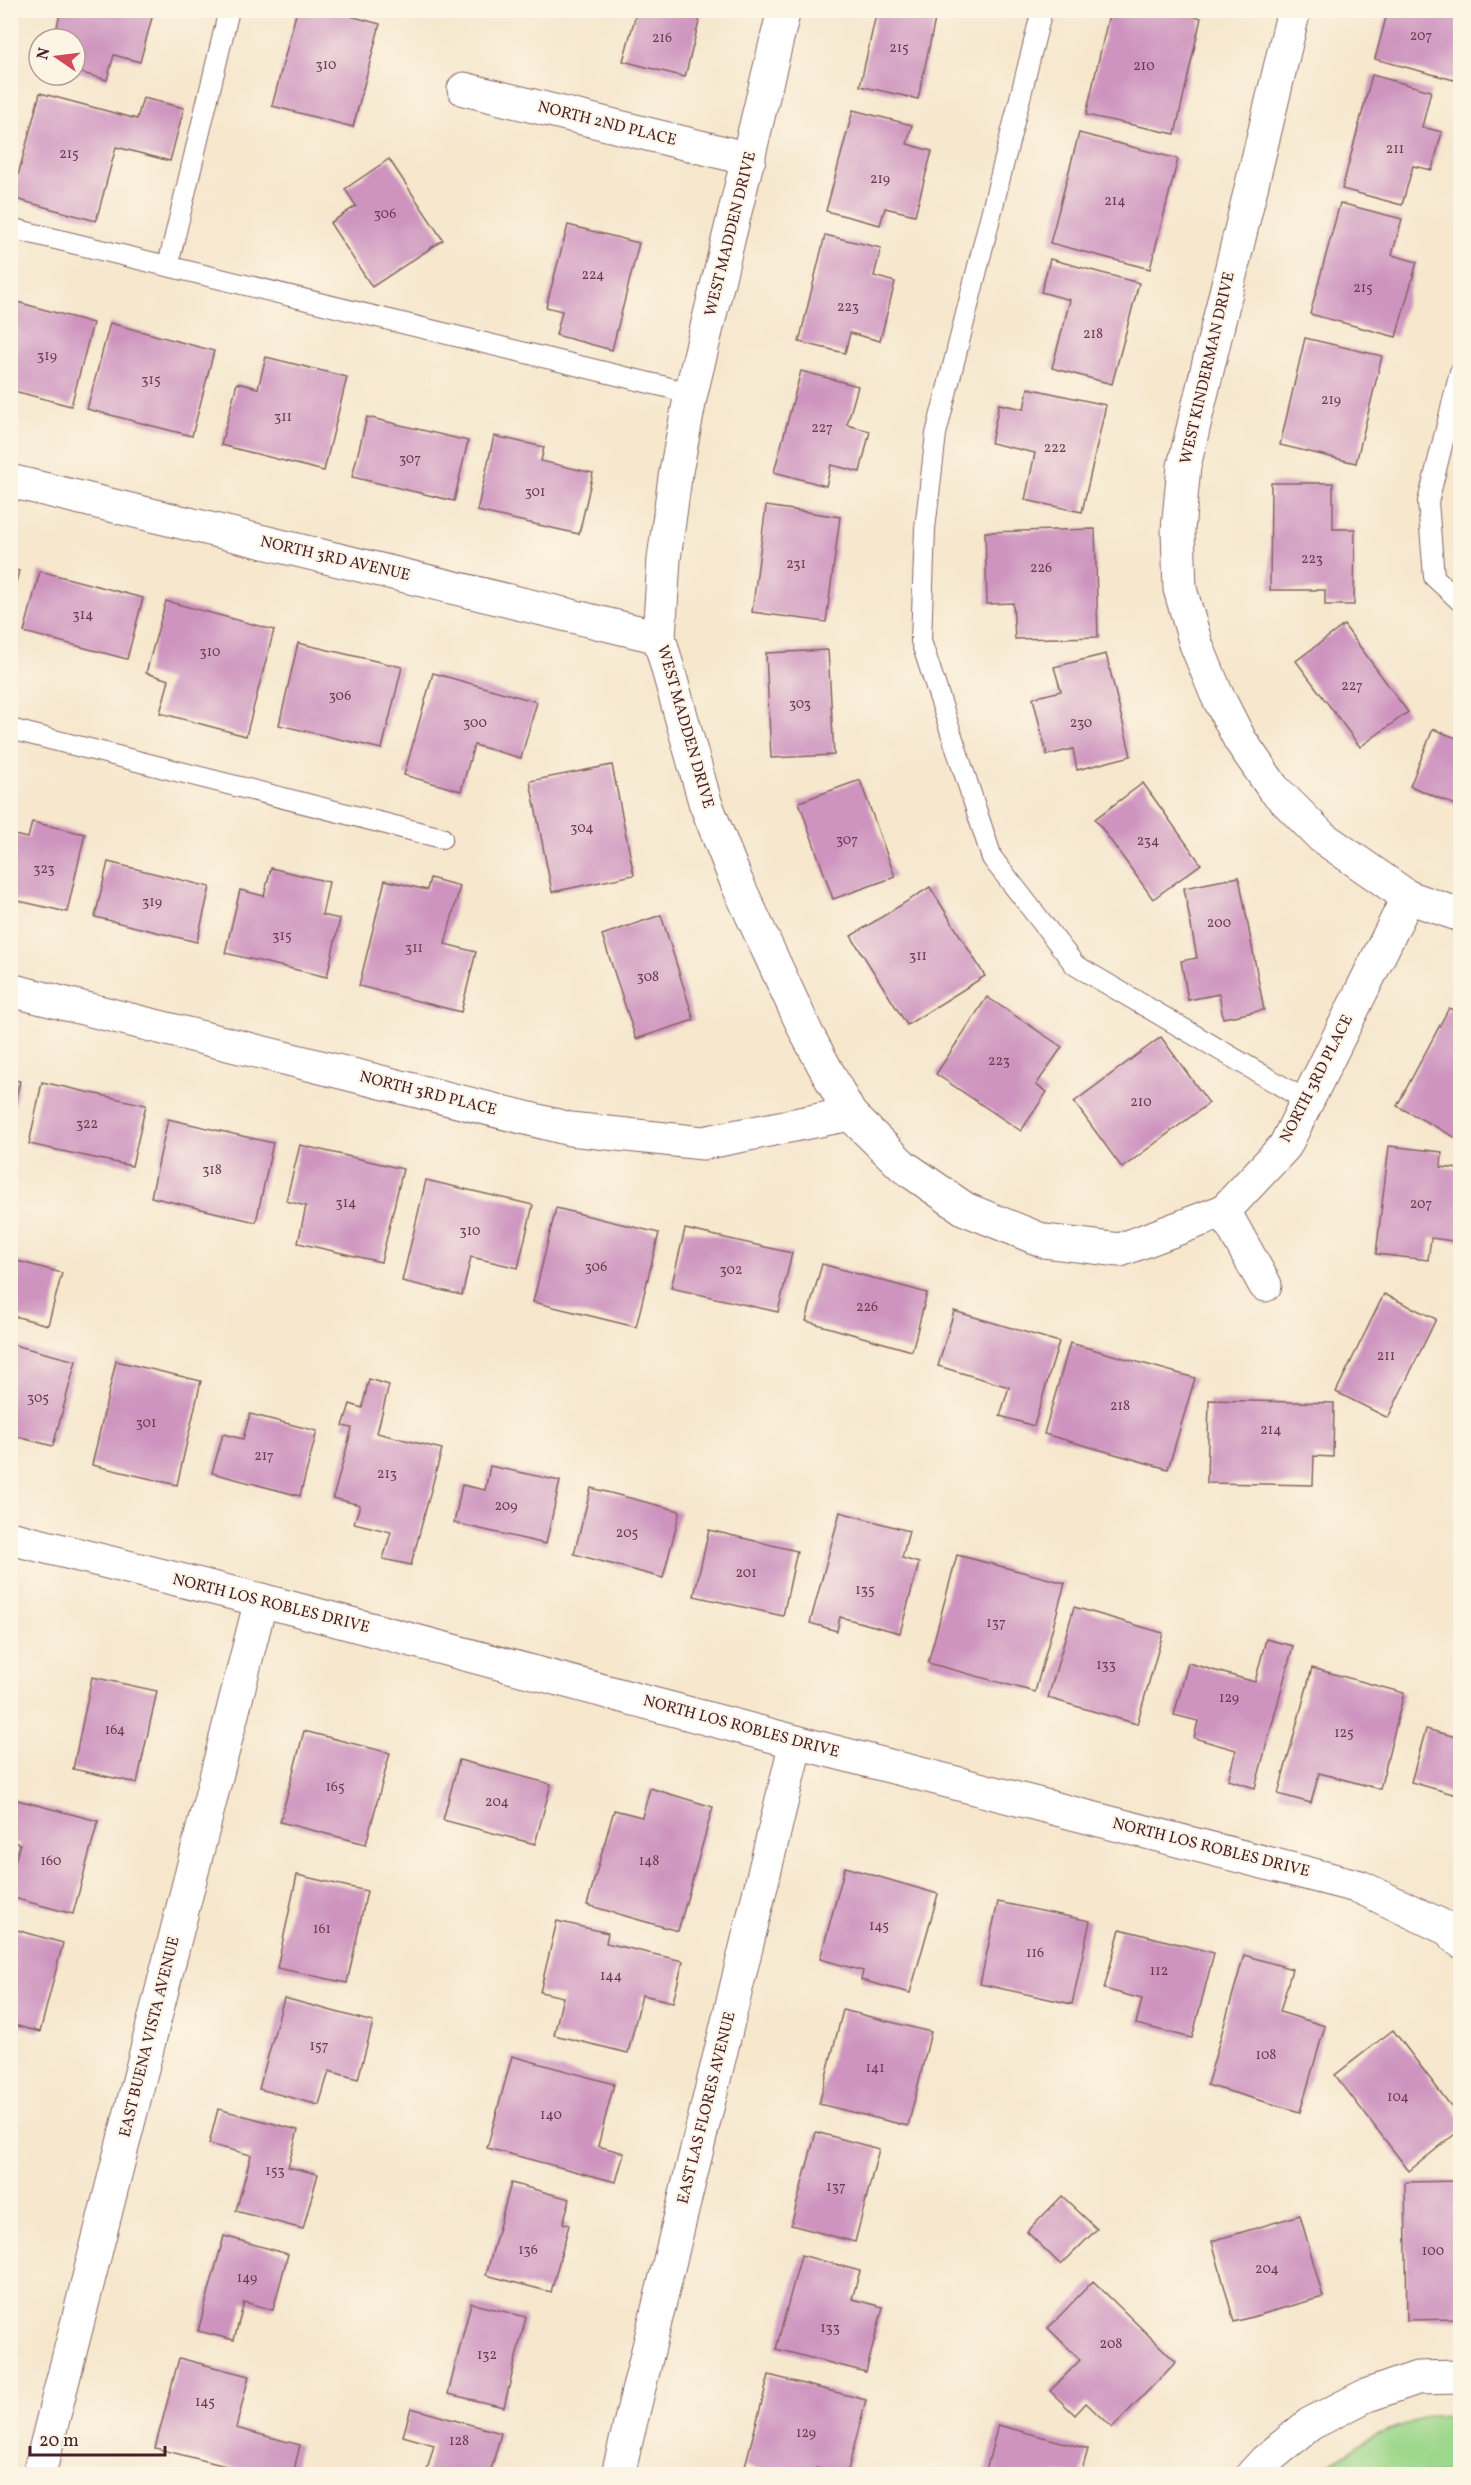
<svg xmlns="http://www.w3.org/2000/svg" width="1471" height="2485" viewBox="0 0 1471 2485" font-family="Vollkorn,serif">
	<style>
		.green { fill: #9dd78b; stroke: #747b5b; stroke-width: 1.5 }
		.building { fill: #ce94bf }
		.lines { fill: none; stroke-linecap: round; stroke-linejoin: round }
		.lane-casing { stroke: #866564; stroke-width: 22 }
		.street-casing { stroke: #866564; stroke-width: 35 }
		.lane { stroke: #fff; stroke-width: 20 }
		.street { stroke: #fff; stroke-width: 33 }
		.labels { text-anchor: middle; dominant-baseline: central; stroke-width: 4.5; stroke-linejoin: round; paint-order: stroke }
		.number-label { font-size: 14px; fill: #6b3c50 }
		.street-label { font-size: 16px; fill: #4a1f2b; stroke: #fcf5e5 }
	</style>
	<rect width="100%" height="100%" fill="#fcf5e5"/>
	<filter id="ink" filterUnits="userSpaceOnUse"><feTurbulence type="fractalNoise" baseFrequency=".0167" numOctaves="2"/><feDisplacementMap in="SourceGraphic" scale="12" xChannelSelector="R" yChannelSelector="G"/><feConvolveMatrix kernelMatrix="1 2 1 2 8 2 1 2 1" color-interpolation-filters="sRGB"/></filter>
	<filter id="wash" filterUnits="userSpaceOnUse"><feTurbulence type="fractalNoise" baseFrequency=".008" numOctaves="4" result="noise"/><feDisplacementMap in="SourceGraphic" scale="24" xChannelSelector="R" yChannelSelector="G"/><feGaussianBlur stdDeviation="1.35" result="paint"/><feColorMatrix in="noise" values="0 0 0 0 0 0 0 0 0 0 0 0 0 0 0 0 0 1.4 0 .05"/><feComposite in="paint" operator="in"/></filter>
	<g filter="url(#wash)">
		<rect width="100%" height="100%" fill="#f6e7cd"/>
		<!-- green -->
		<polygon class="green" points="1431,2415 1460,2416 1460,2474 1312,2474 1376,2435"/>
		<g id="blocks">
			<!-- building -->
			<g class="building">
				<polygon points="61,10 154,10 140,62 114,55 107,80 75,71 75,39 54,39"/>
				<polygon points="297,10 328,10 380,24 353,127 272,106"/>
				<polygon points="702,10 685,77 623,61 636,14 625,10"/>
				<polygon points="877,10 937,10 918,99 860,86"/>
				<polygon points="1110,10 1168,10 1201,18 1175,134 1086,115"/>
				<polygon points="1388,10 1454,10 1453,13 1460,15 1460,57 1454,80 1375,59"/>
				<polygon points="1372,75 1431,91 1422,127 1442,132 1432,170 1413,166 1402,205 1342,189"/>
				<polygon points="40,93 137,119 143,98 184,108 170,161 116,147 96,221 12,198"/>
				<polygon points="853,110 912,125 907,144 932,151 915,215 885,208 880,225 826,211"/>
				<polygon points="1079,133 1178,159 1150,269 1050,243"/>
				<polygon points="389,159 443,240 372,287 330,223 356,206 345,189"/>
				<polygon points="1340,203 1402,219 1392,255 1417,262 1396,337 1310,314"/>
				<polygon points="568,225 639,243 612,350 556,335 562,311 546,307"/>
				<polygon points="825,235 881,248 874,276 895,282 880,341 850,333 845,353 799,342"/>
				<polygon points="1050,259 1139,283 1112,384 1052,368 1070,300 1041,292"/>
				<polygon points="10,300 93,323 71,406 10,390"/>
				<polygon points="110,323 214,351 192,436 87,409"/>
				<polygon points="1305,338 1382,356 1356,463 1280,445"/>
				<polygon points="266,357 347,377 324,471 221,445 237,383 258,388"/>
				<polygon points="801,371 858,386 847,425 870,431 860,472 831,465 826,486 774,472"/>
				<polygon points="1028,388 1106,405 1082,512 1025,500 1035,453 991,443 999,404 1024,409"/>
				<polygon points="367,417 468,441 454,501 352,477"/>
				<polygon points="494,436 544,447 541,461 593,473 579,534 477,511"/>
				<polygon points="1271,483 1333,483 1333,529 1355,529 1354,605 1325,605 1325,590 1270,590"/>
				<polygon points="766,506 840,517 826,622 752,612"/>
				<polygon points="1095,529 1098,637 1015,639 1013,603 987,604 985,532"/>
				<polygon points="10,568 19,571 11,600 10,600"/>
				<polygon points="40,571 143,598 127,659 24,632"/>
				<polygon points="166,601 274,630 246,736 160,713 169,680 146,673"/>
				<polygon points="1344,625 1408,712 1360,747 1296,661"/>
				<polygon points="298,643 402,667 382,749 279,725"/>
				<polygon points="828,650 834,755 771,758 766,653"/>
				<polygon points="1106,654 1131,756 1077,770 1073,749 1047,755 1033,698 1061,691 1054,667"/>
				<polygon points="433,673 537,702 521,758 474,745 461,791 404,775"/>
				<polygon points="1460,727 1460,807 1410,786 1433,729 1456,738"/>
				<polygon points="612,765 634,875 552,892 530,781"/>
				<polygon points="860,780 895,877 833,899 799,802"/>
				<polygon points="1143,783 1201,864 1153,899 1095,819"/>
				<polygon points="32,822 85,834 67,912 10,899 10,834 28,838"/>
				<polygon points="108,862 210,887 197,942 95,917"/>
				<polygon points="271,868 329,882 322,915 340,919 327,977 225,953 240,890 264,896"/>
				<polygon points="1239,877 1264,1010 1223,1018 1219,994 1188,1000 1181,961 1197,958 1184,888"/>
				<polygon points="430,878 460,886 445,944 476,952 461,1012 359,986 385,880 427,890"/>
				<polygon points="930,887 985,976 907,1025 851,936"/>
				<polygon points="661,915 694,1020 636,1039 602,935"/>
				<polygon points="987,997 1062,1047 1036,1085 1047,1092 1021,1131 936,1074"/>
				<polygon points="1449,1008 1460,1014 1460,1140 1397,1106"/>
				<polygon points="1161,1037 1209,1103 1122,1168 1074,1102"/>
				<polygon points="10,1079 20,1081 11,1117 10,1117"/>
				<polygon points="42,1082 146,1105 132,1166 29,1144"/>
				<polygon points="168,1119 273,1143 256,1222 151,1197"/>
				<polygon points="300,1145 403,1169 381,1262 298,1243 306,1206 286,1201"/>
				<polygon points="1389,1146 1442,1152 1441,1167 1460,1169 1460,1242 1431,1238 1428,1260 1376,1254"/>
				<polygon points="426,1180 533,1205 518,1268 471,1257 462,1295 402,1281"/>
				<polygon points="556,1208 659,1233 636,1327 533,1302"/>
				<polygon points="685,1229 792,1253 778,1312 671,1288"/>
				<polygon points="10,1259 62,1273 48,1325 10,1315"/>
				<polygon points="822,1264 927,1293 912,1351 806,1321"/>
				<polygon points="1384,1294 1436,1319 1388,1418 1336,1392"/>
				<polygon points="954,1311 1059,1342 1034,1426 1000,1416 1009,1387 938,1366"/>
				<polygon points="1070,1343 1195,1378 1168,1469 1044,1434"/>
				<polygon points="10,1344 76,1361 53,1446 10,1435"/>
				<polygon points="116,1361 201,1381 177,1485 92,1465"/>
				<polygon points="369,1379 389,1385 377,1433 442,1449 411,1565 383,1559 391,1532 354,1523 360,1505 333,1498 352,1428 343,1426 350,1404 362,1408"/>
				<polygon points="1209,1400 1334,1403 1333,1457 1314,1456 1313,1485 1207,1483"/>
				<polygon points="250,1414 317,1431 300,1496 212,1473 223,1434 243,1439"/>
				<polygon points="490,1466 560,1481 546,1544 454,1523 462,1485 485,1490"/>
				<polygon points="591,1488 680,1511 663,1578 574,1554"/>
				<polygon points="840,1512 909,1531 902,1558 919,1563 900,1633 840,1617 837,1631 810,1623"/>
				<polygon points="709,1530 797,1551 783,1616 694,1596"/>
				<polygon points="957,1555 1065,1583 1035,1692 928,1663"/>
				<polygon points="1074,1607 1163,1633 1137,1724 1048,1698"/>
				<polygon points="1266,1639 1293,1646 1255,1788 1228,1780 1236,1750 1194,1738 1198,1721 1174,1715 1188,1663 1255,1682"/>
				<polygon points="1312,1668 1404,1693 1380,1789 1319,1773 1311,1803 1278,1794"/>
				<polygon points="92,1677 157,1691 137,1783 73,1769"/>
				<polygon points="1426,1729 1460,1738 1460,1796 1411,1782"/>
				<polygon points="304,1731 390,1753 366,1844 280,1822"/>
				<polygon points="459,1760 551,1784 535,1844 443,1820"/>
				<polygon points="650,1788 713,1807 678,1931 587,1905 614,1810 642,1817"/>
				<polygon points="10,1798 98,1821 73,1914 10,1897 10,1879 20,1844 10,1841"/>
				<polygon points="845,1867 938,1894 910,1993 861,1980 863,1971 820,1959"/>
				<polygon points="297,1875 367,1891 347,1983 277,1968"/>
				<polygon points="998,1902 1090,1921 1072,2004 980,1984"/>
				<polygon points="557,1921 608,1933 606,1943 683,1961 673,2002 642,1995 628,2053 554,2035 563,1997 540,1992"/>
				<polygon points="10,1928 63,1943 40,2032 10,2024"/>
				<polygon points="1120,1929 1214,1953 1192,2038 1136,2024 1142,1999 1104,1989"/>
				<polygon points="1244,1955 1292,1969 1280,2012 1325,2026 1300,2112 1207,2085"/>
				<polygon points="284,1998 373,2022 358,2079 329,2071 319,2105 259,2089"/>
				<polygon points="843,2010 931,2032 908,2126 819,2104"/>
				<polygon points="1393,2030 1460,2118 1460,2130 1409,2171 1335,2075"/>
				<polygon points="10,2056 20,2058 11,2094 10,2093"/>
				<polygon points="512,2056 614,2084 598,2146 624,2153 616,2182 487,2148"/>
				<polygon points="218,2109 298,2130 288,2167 318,2174 303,2229 236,2211 251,2155 209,2144"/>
				<polygon points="816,2132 879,2149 855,2242 791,2225"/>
				<polygon points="1460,2181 1460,2319 1407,2320 1405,2182"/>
				<polygon points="511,2183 570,2199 563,2223 569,2225 551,2292 486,2275"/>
				<polygon points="1062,2196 1097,2229 1061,2265 1027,2232"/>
				<polygon points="1300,2215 1323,2297 1234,2322 1212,2241"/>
				<polygon points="224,2236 288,2254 273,2310 244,2302 234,2340 198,2331"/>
				<polygon points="801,2255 860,2271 852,2299 883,2307 866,2372 776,2349"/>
				<polygon points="1093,2281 1176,2362 1112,2428 1086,2403 1075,2415 1050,2391 1080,2360 1048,2328"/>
				<polygon points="471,2303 526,2317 504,2407 448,2394"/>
				<polygon points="179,2358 249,2376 236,2428 300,2445 293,2474 257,2474 155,2448"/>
				<polygon points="769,2375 866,2400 847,2474 816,2468 814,2474 775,2474 745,2466"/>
				<polygon points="411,2408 501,2433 490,2474 426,2474 434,2445 403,2436"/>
				<polygon points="998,2425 1088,2449 1081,2474 985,2474"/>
			</g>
		</g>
	</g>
	<g filter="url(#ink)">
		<use href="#blocks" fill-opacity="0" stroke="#866564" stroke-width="1.5"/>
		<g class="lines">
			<defs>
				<g id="lane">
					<polyline points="1042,10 936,434 925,529 921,641 992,858 1075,965 1307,1101"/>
					<polyline points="10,228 691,393"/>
					<polyline points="168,265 229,10"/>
					<polyline points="1460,372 1428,502 1434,577 1460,601"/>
					<polyline points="10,729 442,838"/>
				</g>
				<g id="street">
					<polyline points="784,10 691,393 675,477 664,559 659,637 705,802 737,883 807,1034 850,1114 903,1166 965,1209 1044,1241 1120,1250 1224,1211 1285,1146 1408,897"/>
					<polyline points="1294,10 1184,466 1178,530 1180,589 1196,644 1216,693 1240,740 1273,788 1322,837 1408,897 1460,915"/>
					<polyline points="464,89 749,159"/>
					<polyline points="10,481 659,637"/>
					<polyline points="10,990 570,1129 703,1143 850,1114"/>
					<polyline points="1224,1211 1265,1285"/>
					<polyline points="10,1538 261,1600 796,1742 1360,1887 1448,1929 1460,1941"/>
					<polyline points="39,2474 261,1600"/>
					<polyline points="618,2474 796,1742"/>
					<polyline points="1253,2474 1265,2461 1310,2424 1365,2396 1417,2378 1460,2377"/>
				</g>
			</defs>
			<!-- lane casing -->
			<use href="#lane" class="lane-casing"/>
			<!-- street casing -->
			<use href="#street" class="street-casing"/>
			<!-- lane -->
			<use href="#lane" class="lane"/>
			<!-- street -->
			<use href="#street" class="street"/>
		</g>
	</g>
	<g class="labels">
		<!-- number labels -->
		<g class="number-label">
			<text x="1421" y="36">207</text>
			<text x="662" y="38">216</text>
			<text x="899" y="48">215</text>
			<text x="326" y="65">310</text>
			<text x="1144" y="66">210</text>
			<text x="1395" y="149">211</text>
			<text x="69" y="154">215</text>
			<text x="880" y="179">219</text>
			<text x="1115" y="201">214</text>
			<text x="385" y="214">306</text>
			<text x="593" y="275">224</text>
			<text x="1363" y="288">215</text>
			<text x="848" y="307">223</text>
			<text x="1093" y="334">218</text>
			<text x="47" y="356">319</text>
			<text x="151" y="380">315</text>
			<text x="1331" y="400">219</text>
			<text x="283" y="417">311</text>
			<text x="822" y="428">227</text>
			<text x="1055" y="448">222</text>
			<text x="410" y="459">307</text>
			<text x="535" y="492">301</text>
			<text x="1312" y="559">223</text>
			<text x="796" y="564">231</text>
			<text x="1041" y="568">226</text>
			<text x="83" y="615">314</text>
			<text x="210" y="652">310</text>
			<text x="1352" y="686">227</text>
			<text x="340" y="696">306</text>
			<text x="800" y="704">303</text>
			<text x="475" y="723">300</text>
			<text x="1081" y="723">230</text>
			<text x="582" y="828">304</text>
			<text x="847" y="840">307</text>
			<text x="1148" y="841">234</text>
			<text x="44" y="869">323</text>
			<text x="152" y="902">319</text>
			<text x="1219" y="923">200</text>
			<text x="282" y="936">315</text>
			<text x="414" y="948">311</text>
			<text x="918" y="956">311</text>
			<text x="648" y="977">308</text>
			<text x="999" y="1061">223</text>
			<text x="1141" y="1102">210</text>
			<text x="87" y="1124">322</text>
			<text x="212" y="1170">318</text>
			<text x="346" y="1203">314</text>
			<text x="1421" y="1204">207</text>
			<text x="470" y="1231">310</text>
			<text x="596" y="1267">306</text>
			<text x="731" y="1270">302</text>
			<text x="867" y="1307">226</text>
			<text x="1386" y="1356">211</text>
			<text x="38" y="1398">305</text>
			<text x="1120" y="1406">218</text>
			<text x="146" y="1423">301</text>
			<text x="1271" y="1430">214</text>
			<text x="264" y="1456">217</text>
			<text x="387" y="1474">213</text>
			<text x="506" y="1506">209</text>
			<text x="627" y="1533">205</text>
			<text x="746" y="1573">201</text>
			<text x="865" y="1590">135</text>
			<text x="996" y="1623">137</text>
			<text x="1106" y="1665">133</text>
			<text x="1229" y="1698">129</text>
			<text x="115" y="1730">164</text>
			<text x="1344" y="1733">125</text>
			<text x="335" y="1787">165</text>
			<text x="497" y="1802">204</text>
			<text x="51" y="1861">160</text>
			<text x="649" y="1861">148</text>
			<text x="879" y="1926">145</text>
			<text x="322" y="1929">161</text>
			<text x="1035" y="1953">116</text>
			<text x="1159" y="1971">112</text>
			<text x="611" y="1976">144</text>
			<text x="319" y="2046">157</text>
			<text x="1266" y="2055">108</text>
			<text x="875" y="2068">141</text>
			<text x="1398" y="2097">104</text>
			<text x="551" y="2115">140</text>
			<text x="275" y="2171">153</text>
			<text x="836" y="2187">137</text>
			<text x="528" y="2250">136</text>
			<text x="1433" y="2251">100</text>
			<text x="1267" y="2269">204</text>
			<text x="247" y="2278">149</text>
			<text x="830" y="2328">133</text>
			<text x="1111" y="2344">208</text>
			<text x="487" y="2355">132</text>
			<text x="205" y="2402">145</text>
			<text x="806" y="2433">129</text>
			<text x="459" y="2441">128</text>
		</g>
		<!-- street labels -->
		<g class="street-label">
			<text transform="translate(607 124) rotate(14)">NORTH 2ND PLACE</text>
			<text transform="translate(731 234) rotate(-76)">WEST MADDEN DRIVE</text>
			<text transform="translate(1208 368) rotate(-77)">WEST KINDERMAN DRIVE</text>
			<text transform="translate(335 559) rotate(13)">NORTH 3RD AVENUE</text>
			<text transform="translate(685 727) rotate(74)">WEST MADDEN DRIVE</text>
			<text transform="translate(1317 1079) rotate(-63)">NORTH 3RD PLACE</text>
			<text transform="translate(428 1094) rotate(14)">NORTH 3RD PLACE</text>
			<text transform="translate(271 1604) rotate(14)">NORTH LOS ROBLES DRIVE</text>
			<text transform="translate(741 1727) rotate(15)">NORTH LOS ROBLES DRIVE</text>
			<text transform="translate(1211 1848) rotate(14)">NORTH LOS ROBLES DRIVE</text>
			<text transform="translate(150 2037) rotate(-76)">EAST BUENA VISTA AVENUE</text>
			<text transform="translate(707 2108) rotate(-76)">EAST LAS FLORES AVENUE</text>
		</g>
	</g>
	<!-- margin -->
	<rect width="1471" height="2485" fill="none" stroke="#fcf5e5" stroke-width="36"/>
	<!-- north arrow -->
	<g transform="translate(57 57) rotate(284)"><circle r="28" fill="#fcf5e5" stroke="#b59f9b" stroke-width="1.5"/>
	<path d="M0-4.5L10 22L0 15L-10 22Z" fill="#d1495b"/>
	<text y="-9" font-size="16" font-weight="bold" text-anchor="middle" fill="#4a1f2b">N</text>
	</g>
	<!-- scale -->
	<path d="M30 2446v9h135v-9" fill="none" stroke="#4a1f2b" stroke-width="3"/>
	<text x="39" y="2446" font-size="18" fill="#4a1f2b" stroke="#fcf5e5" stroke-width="4.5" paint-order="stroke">20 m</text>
</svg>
